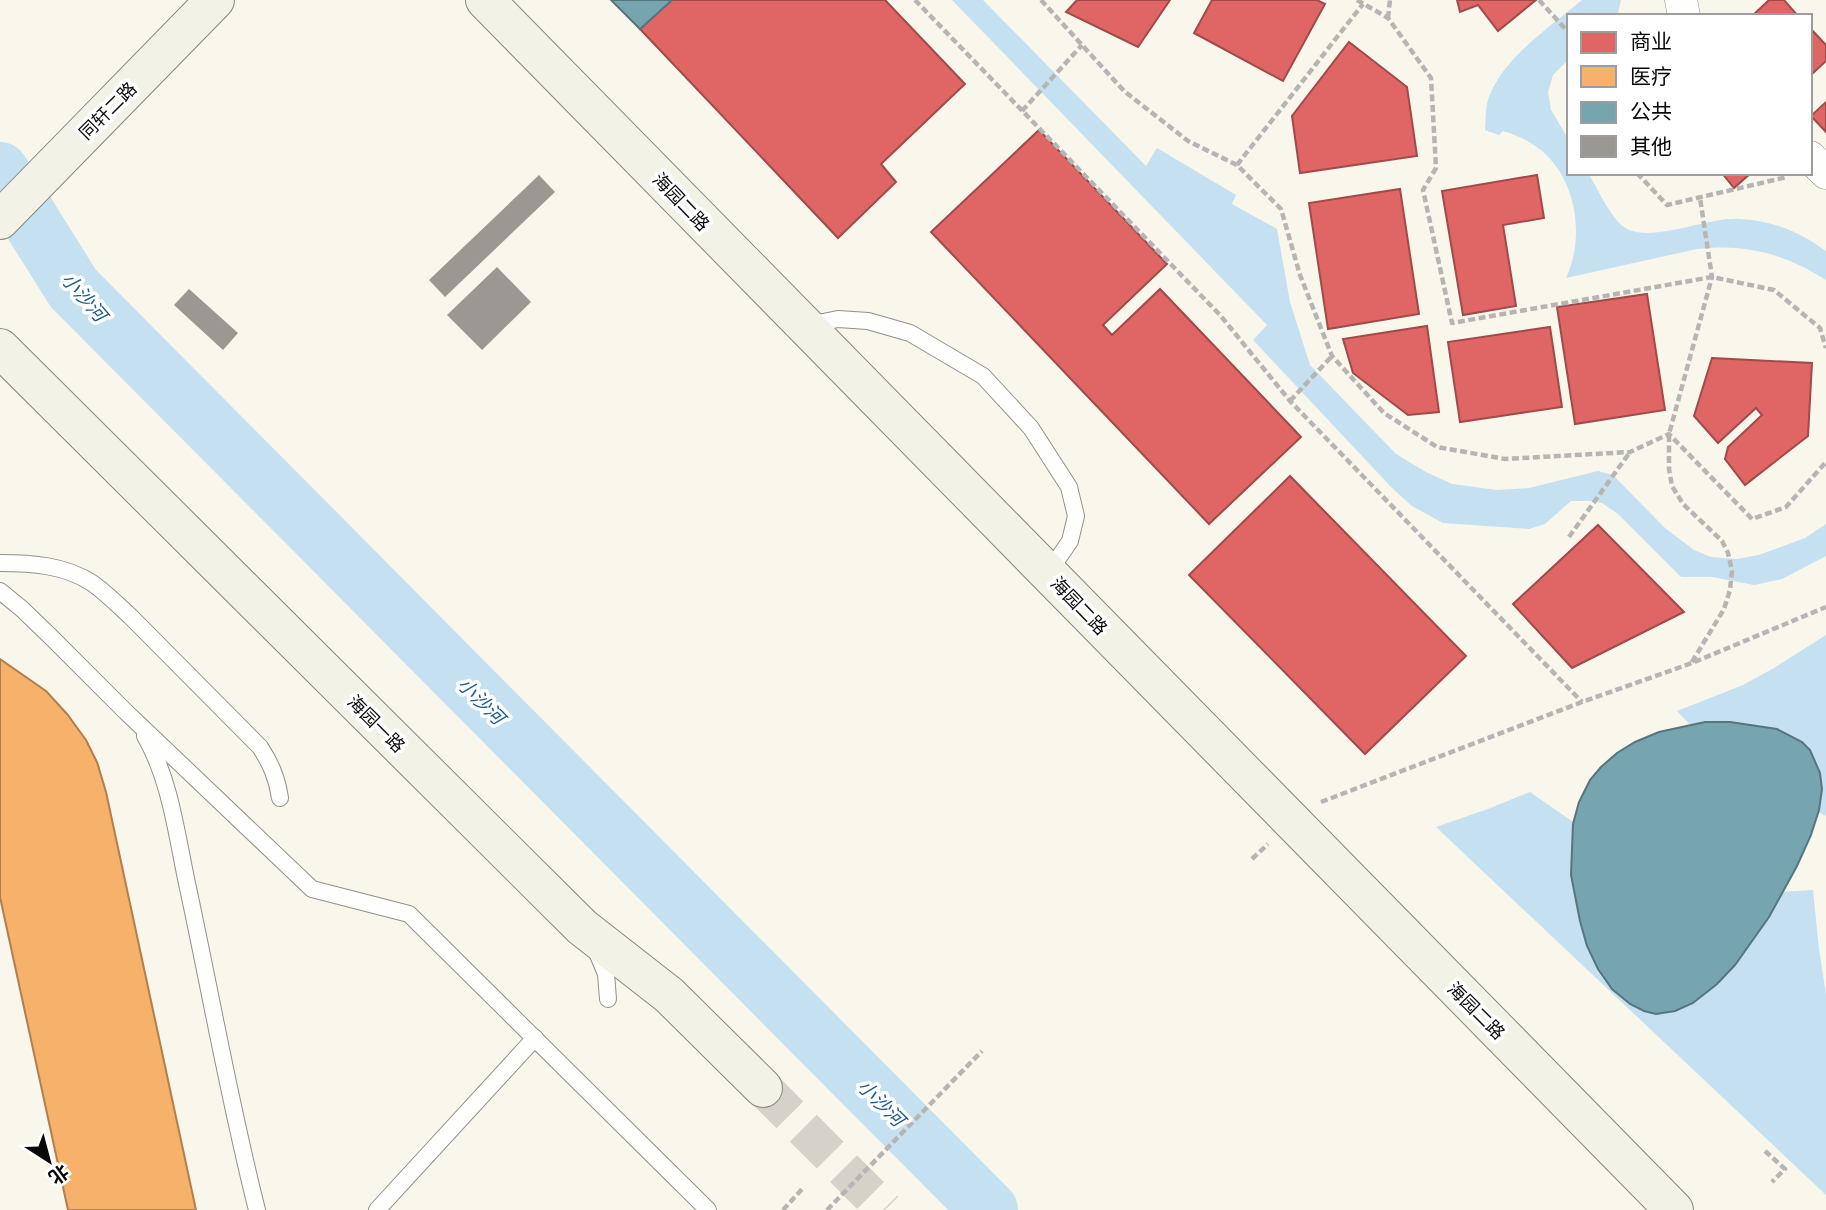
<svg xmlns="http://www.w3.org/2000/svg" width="1826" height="1210" viewBox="0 0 1826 1210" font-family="Literata,'Noto Sans SC',serif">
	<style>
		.water { fill: #c5e0f0 }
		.shops { fill: #e06666; stroke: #a04a4a; stroke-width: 2 }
		.health { fill: #f6b26b; stroke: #af7f4e; stroke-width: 2 }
		.public { fill: #76a5af; stroke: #55767d; stroke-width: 2 }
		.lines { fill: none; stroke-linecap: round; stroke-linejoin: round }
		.river { stroke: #c5e0f0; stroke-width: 58 }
		.building { fill: #9b9893 }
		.secondary-tunnel { stroke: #d5d2ca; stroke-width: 38; stroke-dasharray: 38 19; stroke-linecap: butt }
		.lane-casing { stroke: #91908b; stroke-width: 18 }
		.street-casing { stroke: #91908b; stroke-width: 33 }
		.secondary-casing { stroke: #888682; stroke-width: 40 }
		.path { stroke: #b6b5b4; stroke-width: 4.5; stroke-dasharray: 7 3.5; stroke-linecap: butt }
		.lane { stroke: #fefefc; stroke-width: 16 }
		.street { stroke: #fefefc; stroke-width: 32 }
		.secondary { stroke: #f3f2e7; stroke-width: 38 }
		.labels { text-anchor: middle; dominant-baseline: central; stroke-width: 7; stroke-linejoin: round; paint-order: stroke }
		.street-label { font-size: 18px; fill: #090909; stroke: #fff }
		.water-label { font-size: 19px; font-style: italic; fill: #1d5b91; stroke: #fff }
	</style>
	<rect width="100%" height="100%" fill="#f9f6ec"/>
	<!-- water -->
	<g class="water">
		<polygon points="952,0 983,0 1146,166 1157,148 1236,195 1232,204 1277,229 1290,302 1310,365 1396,454 1426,472 1452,484 1497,490 1529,488 1598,471 1613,475 1665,528 1694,550 1711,557 1737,559 1759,555 1805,538 1826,524 1826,556 1782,579 1754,585 1712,577 1681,577 1618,514 1602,503 1590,501 1571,501 1545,524 1529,529 1443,523 1412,506 1392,488 1253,340 1267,325"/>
		<path d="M1582,0H1621L1618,13L1615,16H1569V59L1553,75L1548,92L1551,110L1569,140V173H1588C1598,189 1610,217 1624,227C1649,245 1709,216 1741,219C1774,221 1800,232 1826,251V280C1785,254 1746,243 1697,249L1566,278C1585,237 1577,181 1542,151C1530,141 1517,135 1503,131L1499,135L1485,130C1486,120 1485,107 1489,97C1504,57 1550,27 1582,0Z"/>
		<polygon points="1826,635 1826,816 1801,804 1695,730 1677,711 1743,685 1774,668"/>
		<polygon points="1530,792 1589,833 1757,893 1813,890 1819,949 1826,994 1826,1195 1436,827 1488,809"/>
	</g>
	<!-- shops -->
	<g class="shops">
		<polygon points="672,0 885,0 965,84 881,164 896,182 838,238 640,29"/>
		<polygon points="1077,0 1170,0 1138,47 1066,12"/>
		<polygon points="1212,0 1317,0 1325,4 1283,81 1194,33"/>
		<polygon points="1457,0 1536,0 1498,31 1478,5 1460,12"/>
		<polygon points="1769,0 1784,0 1798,16 1752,16"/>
		<polygon points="1810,28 1826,45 1826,61 1810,76"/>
		<polygon points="1349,42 1407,87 1417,156 1300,173 1292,116"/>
		<polygon points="1826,102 1826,132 1811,116"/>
		<polygon points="1039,130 1167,264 1103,325 1112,335 1160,289 1301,437 1209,524 931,232"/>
		<polygon points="1722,173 1751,173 1734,188"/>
		<polygon points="1537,175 1544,218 1503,225 1516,306 1463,315 1442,191"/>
		<polygon points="1400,189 1419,314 1328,329 1309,203"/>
		<polygon points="1647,294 1665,410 1575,424 1557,307"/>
		<polygon points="1427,326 1439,412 1408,415 1353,373 1343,339"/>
		<polygon points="1550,327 1562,407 1460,422 1448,342"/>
		<polygon points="1712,358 1812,363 1808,436 1745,485 1725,459 1728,447 1762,415 1756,408 1718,443 1694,416"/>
		<polygon points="1290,476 1466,656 1365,754 1189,575"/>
		<polygon points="1598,525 1684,612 1572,668 1513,604"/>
	</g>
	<!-- health -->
	<polygon class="health" points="0,659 46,691 67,714 86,740 97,762 106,792 196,1210 68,1210 0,897"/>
	<!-- public -->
	<g class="public">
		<polygon points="611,0 672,0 640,29"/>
		<polygon points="1705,722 1730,722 1777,729 1802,742 1810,750 1820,773 1822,789 1819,810 1811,835 1797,866 1769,917 1735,965 1717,984 1693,1003 1675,1011 1656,1014 1644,1011 1630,1004 1612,989 1598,969 1587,946 1580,921 1571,875 1573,824 1579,802 1590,780 1601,767 1617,753 1635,742 1659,732"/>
	</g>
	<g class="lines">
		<!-- river -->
		<polyline class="river" points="0,171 73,288 989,1210"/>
	</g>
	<!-- building -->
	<g class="building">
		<polygon points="539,175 555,192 445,297 429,280"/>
		<polygon points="497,267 531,302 482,350 447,315"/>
		<polygon points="189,289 238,333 223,350 174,305"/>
	</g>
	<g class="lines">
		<!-- secondary-tunnel -->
		<polyline class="secondary-tunnel" points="763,1088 885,1210"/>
		<defs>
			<g id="lane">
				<polyline points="808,325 838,319 868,321 910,333 983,376 1031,428 1069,487 1076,516 1070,541 1048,573"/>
				<path d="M0,563C31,563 65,565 92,583C105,592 118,605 130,616L260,747C271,764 277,778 280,798"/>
				<polyline points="0,591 22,609 51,637 126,712 312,889 409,914 708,1210"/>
				<path d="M145,736C171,781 177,838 188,888C211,995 230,1104 257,1210"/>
				<polyline points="596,950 606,974 608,999"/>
				<polyline points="377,1210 535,1038"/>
			</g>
			<g id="street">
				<polyline points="1681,0 1684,16"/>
				<polyline points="1810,157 1826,173"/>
			</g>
			<g id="secondary">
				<polyline points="485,0 1674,1210"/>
				<polyline points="0,220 215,0"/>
				<polyline points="0,348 582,927 669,995 763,1088"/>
			</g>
		</defs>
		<!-- lane casing -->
		<use href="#lane" class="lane-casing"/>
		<!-- street casing -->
		<use href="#street" class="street-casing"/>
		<!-- secondary casing -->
		<use href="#secondary" class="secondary-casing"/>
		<!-- path -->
		<g class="path">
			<polyline points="915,0 1220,315 1290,401 1582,702"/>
			<polyline points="1041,0 1124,91 1188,141 1237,165 1281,209 1300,275 1332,356 1384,413 1437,447 1505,459 1630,452 1669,434 1752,519 1786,507 1826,462"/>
			<polyline points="1357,0 1388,18 1431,78 1436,168 1423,190 1452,323 1712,277 1774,290 1820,328 1826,348"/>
			<polyline points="1539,0 1569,33"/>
			<polyline points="1388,18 1390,0"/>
			<polyline points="1022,111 1082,45"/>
			<polyline points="1237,165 1363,4"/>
			<polyline points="1637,173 1667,205 1787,177"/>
			<polyline points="1290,401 1332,356"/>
			<polyline points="1569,537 1630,452"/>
			<polyline points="1692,662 1724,609 1730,590 1732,571 1728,553 1722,541 1683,504 1672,486 1669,469 1669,434 1712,277 1700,198"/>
			<polyline points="1321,802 1582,702 1692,663 1826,607"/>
			<polyline points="1252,859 1268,844"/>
			<polyline points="1765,1151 1785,1169 1772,1182"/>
			<polyline points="783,1210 803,1188"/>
			<polyline points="827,1210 982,1051"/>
		</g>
		<!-- lane -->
		<use href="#lane" class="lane"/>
		<!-- street -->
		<use href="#street" class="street"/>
		<!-- secondary -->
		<use href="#secondary" class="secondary"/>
	</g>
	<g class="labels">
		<!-- street labels -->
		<g class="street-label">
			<text transform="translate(107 110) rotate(-45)">同轩二路</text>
			<text transform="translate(682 201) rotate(46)">海园二路</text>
			<text transform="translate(1080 605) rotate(46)">海园二路</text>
			<text transform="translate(377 723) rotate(45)">海园一路</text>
			<text transform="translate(1477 1010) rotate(45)">海园二路</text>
		</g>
		<!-- water labels -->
		<g class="water-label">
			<text transform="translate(85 296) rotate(49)">小沙河</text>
			<text transform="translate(482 700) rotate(45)">小沙河</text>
			<text transform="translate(882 1102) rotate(45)">小沙河</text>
		</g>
	</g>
	<!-- legend -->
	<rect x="1567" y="14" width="245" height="161" fill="#ffffff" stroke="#9d9d9d" stroke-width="2"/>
	<rect x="1581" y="32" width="35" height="21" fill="#e06666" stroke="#9d9d9d" stroke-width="2"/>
	<text x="1630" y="49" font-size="21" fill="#090909">商业</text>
	<rect x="1581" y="66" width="35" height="21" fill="#f6b26b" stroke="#9d9d9d" stroke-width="2"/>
	<text x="1630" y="84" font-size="21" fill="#090909">医疗</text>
	<rect x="1581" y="102" width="35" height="21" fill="#76a5af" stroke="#9d9d9d" stroke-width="2"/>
	<text x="1630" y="119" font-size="21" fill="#090909">公共</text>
	<rect x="1581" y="136" width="35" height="21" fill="#9b9893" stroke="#9d9d9d" stroke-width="2"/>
	<text x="1630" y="154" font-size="21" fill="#090909">其他</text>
	<!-- north arrow -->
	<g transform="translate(49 1161) rotate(144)" stroke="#ffffff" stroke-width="5" paint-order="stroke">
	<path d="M0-5L12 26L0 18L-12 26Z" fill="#090909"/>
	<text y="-10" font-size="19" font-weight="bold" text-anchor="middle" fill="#090909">北</text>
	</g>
</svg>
